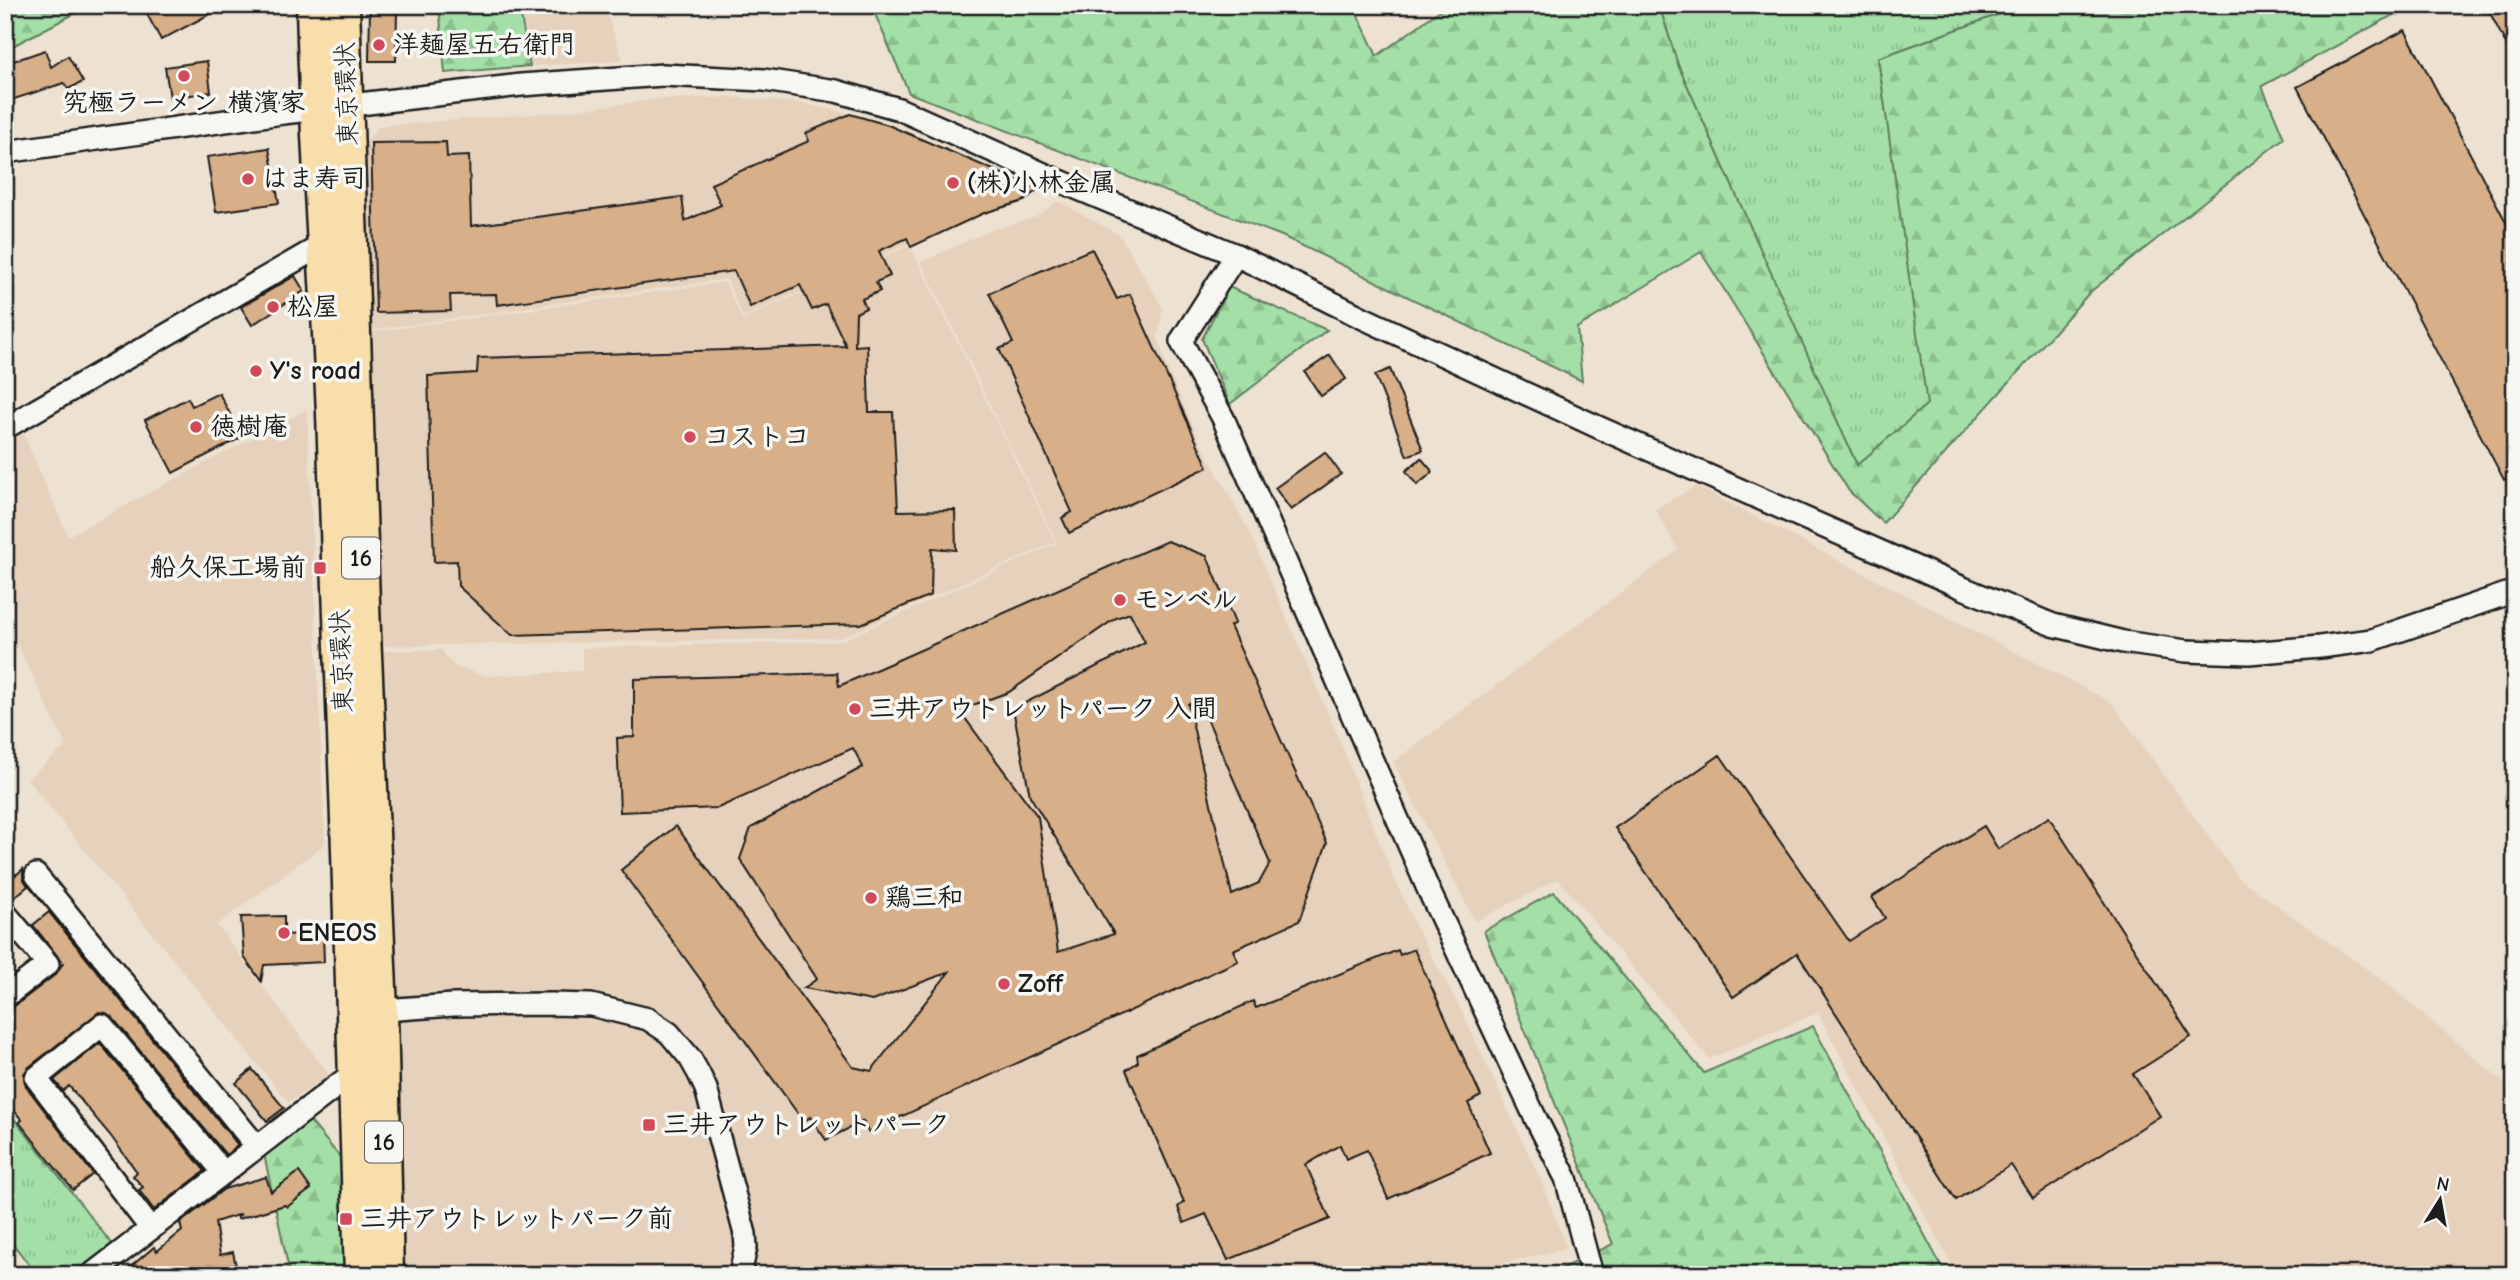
<svg xmlns="http://www.w3.org/2000/svg" width="2520" height="1280" viewBox="0 0 2520 1280" font-family="'Comic Neue','Klee One',sans-serif">
	<style>
		.built { fill: #e6d2bc }
		.grass { fill: url(#grass-tufts); stroke: #607e61; stroke-width: 2 }
		.forest { fill: url(#forest-firs); stroke: #607e61; stroke-width: 2 }
		.building { fill: #d7af88; stroke: #1c1c1c; stroke-width: 2; fill-rule: evenodd }
		.lines { fill: none; stroke-linecap: round; stroke-linejoin: round }
		.minor-casing { stroke: #1c1c1c; stroke-width: 26 }
		.highway-casing { stroke: #1c1c1c; stroke-width: 37 }
		.minor { stroke: #f6f6f2; stroke-width: 21 }
		.highway { stroke: #f8deab; stroke-width: 32 }
		.poi-dot { fill: #d1495b; stroke: #f6f6f2; stroke-width: 2.5 }
		.labels { text-anchor: middle; dominant-baseline: central; stroke-width: 7; stroke-linejoin: round; paint-order: stroke }
		.shield { fill: #f6f6f2; stroke: #5d5d5c; stroke-width: 2 }
		.shield-label { font-size: 24px; font-weight: bold; fill: #1c1c1c }
		.poi-label { font-size: 26px; font-weight: bold; fill: #1c1c1c; stroke: #f6f6f2; text-anchor: start }
		.street-label { font-size: 26px; fill: #1c1c1c; stroke: #f6f6f2 }
	</style>
	<defs>
		<pattern id="grass-tufts" width="24" height="20" patternUnits="userSpaceOnUse" patternTransform="scale(1.75)"><rect width="24" height="20" fill="#a3dfa6"/><path d="M3 7l-1-3M5 7V3M7 7l1-3M15 17l-1-3M17 17v-4M19 17l1-3" fill="none" stroke="#8cbf8e"/></pattern>
		<pattern id="forest-firs" width="22" height="20" patternUnits="userSpaceOnUse" patternTransform="scale(1.75)"><rect width="22" height="20" fill="#a3dfa6"/><path d="M5 1l3.5 6h-7zM16 11l3.5 6h-7z" fill="#8cbf8e"/></pattern>
	</defs>
	<rect width="100%" height="100%" fill="#ede1d2"/>
	<filter id="ink" filterUnits="userSpaceOnUse"><feTurbulence type="fractalNoise" baseFrequency=".0143" numOctaves="2"/><feDisplacementMap in="SourceGraphic" scale="14" xChannelSelector="R" yChannelSelector="G"/><feConvolveMatrix kernelMatrix="1 2 1 2 8 2 1 2 1" color-interpolation-filters="sRGB"/></filter>
	<g filter="url(#ink)">
		<!-- built -->
		<g class="built">
			<polygon points="521,5 604,5 623,61 532,66"/>
			<polygon points="732,97 801,103 846,113 909,244 743,317 726,279 372,330 366,142 379,126 569,111 658,99"/>
			<polygon points="1058,201 1120,235 1163,308 1158,336 1165,363 1200,442 1249,531 1340,741 1390,869 1418,931 1462,1012 1540,1178 1567,1248 1456,1275 548,1275 545,1266 532,1275 401,1275 382,651 442,650 448,660 457,667 485,676 582,671 582,648 841,641 1057,543 921,262 991,230 1036,217"/>
			<polygon points="910,245 1055,542 840,638 382,646 372,332 725,282 742,319"/>
			<polygon points="307,409 325,844 217,925 330,1076 288,1102 27,779 66,746 5,618 5,443 23,433 68,536"/>
			<polygon points="1696,486 2111,702 2239,878 2388,984 2515,1092 2515,1275 1957,1275 1818,1013 1709,1059 1558,879 1475,922 1393,762 1678,550 1655,509"/>
		</g>
		<!-- grass -->
		<g class="grass">
			<polygon points="1659,5 2025,5 1878,58 1928,404 1857,466 1678,65"/>
			<polygon points="5,1107 115,1248 81,1275 37,1275 13,1244 5,1250"/>
		</g>
		<!-- forest -->
		<g class="forest">
			<polygon points="5,5 91,5 5,50"/>
			<polygon points="439,5 519,5 530,66 445,73"/>
			<polygon points="871,5 1353,5 1377,56 1447,5 1659,5 1678,65 1857,465 1927,404 1878,58 2025,5 2412,5 2262,86 2284,138 2090,292 1883,523 1849,491 1701,252 1577,328 1582,381 1282,236 909,93"/>
			<polygon points="1229,287 1327,330 1230,404 1202,339"/>
			<polygon points="1554,892 1704,1073 1813,1026 1946,1275 1548,1275 1613,1244 1484,931"/>
			<polygon points="305,1115 341,1158 344,1275 290,1275 263,1150"/>
		</g>
		<!-- building -->
		<g class="building">
			<polygon points="142,5 227,5 161,40"/>
			<polygon points="2486,5 2515,5 2515,62"/>
			<polygon points="370,9 397,10 396,61 369,61"/>
			<polygon points="2405,30 2515,239 2515,474 2504,480 2297,87"/>
			<polygon points="45,50 51,67 68,56 83,82 68,89 64,83 5,102 5,64"/>
			<polygon points="207,61 211,92 170,98 165,67"/>
			<polygon points="850,114 888,125 1038,189 1024,201 984,213 911,247 907,238 879,251 890,276 876,282 880,291 862,299 866,308 856,313 855,346 867,345 869,412 893,412 898,511 955,510 956,550 932,548 931,595 861,624 512,635 458,586 457,561 434,562 428,376 477,373 478,358 846,346 826,304 812,310 800,285 750,307 734,271 497,305 496,294 450,295 451,311 376,313 371,143 446,142 447,157 469,156 471,226 682,197 685,221 721,205 711,184 809,141 806,133"/>
			<polygon points="269,148 279,203 216,212 207,157"/>
			<polygon points="1092,249 1117,299 1130,294 1208,467 1069,533 1062,518 1072,512 999,349 1013,343 989,293"/>
			<polygon points="295,276 304,291 252,325 241,307"/>
			<polygon points="1330,355 1346,379 1321,396 1305,372"/>
			<polygon points="1390,369 1423,450 1407,456 1375,375"/>
			<polygon points="219,393 242,437 173,473 145,420 188,398 192,406"/>
			<polygon points="1325,452 1341,474 1291,510 1275,488"/>
			<polygon points="1421,458 1433,472 1417,485 1406,471"/>
			<path d="M1167,541L1207,556L1235,623L1230,626L1327,843L1299,921L1233,950L1238,961L868,1132L863,1121L826,1140L810,1117L804,1122L621,870L676,826L853,1067L871,1071L949,972L872,1001L804,988L817,979L740,859L751,828L863,767L853,748L718,808L620,812L617,738L634,737V679L837,673L839,686ZM1130,613L1145,642L1013,709L1030,796L1114,934L1058,952L1038,817L959,710L1009,692L1116,618ZM1199,700L1270,863L1259,883L1232,895L1188,704Z"/>
			<polygon points="1720,755 1849,941 1885,918 1872,897 1984,826 1998,849 2049,817 2191,1037 2133,1074 2160,1116 2033,1198 2011,1165 1956,1200 1797,953 1733,997 1615,828"/>
			<polygon points="5,862 16,875 23,869 23,878 28,886 10,901 5,900"/>
			<polygon points="49,912 238,1145 226,1155 112,1017 106,1013 99,1012 28,1068 24,1074 26,1086 93,1174 73,1190 19,1122 22,1120 5,1100 5,1010 13,1007 56,974 63,963 33,925"/>
			<polygon points="284,916 284,935 323,933 324,962 264,965 261,981 244,957 241,917"/>
			<polygon points="1414,949 1481,1096 1468,1103 1490,1153 1388,1199 1367,1150 1346,1159 1340,1145 1306,1165 1330,1219 1228,1260 1206,1214 1184,1223 1178,1207 1184,1202 1126,1070 1138,1062 1137,1055 1253,1001 1256,1008 1398,950 1400,955"/>
			<polygon points="100,1043 205,1171 154,1210 139,1190 143,1187 133,1176 137,1172 110,1135 69,1086 63,1091 54,1080"/>
			<polygon points="252,1069 284,1108 267,1121 236,1083"/>
			<polygon points="299,1172 311,1189 287,1207 285,1205 238,1219 237,1217 241,1214 215,1222 220,1255 233,1252 238,1275 121,1275 154,1247 157,1251 182,1231 180,1223 224,1189 266,1177 271,1192"/>
		</g>
		<g class="lines">
			<defs>
				<g id="minor">
					<polyline points="5,152 283,113 521,85 663,75 764,80 836,91 899,109 1055,179 1236,255 1361,317 1600,428 1963,588 2053,625 2123,642 2186,651 2249,653 2320,647 2372,640 2515,591"/>
					<polyline points="1236,255 1181,341 1223,418 1429,891 1535,1117 1566,1178 1592,1275"/>
					<polyline points="5,428 324,244"/>
					<polyline points="36,875 257,1147"/>
					<polyline points="5,913 48,964 5,997"/>
					<polyline points="370,1011 453,1005 551,1004 591,1005 648,1019 669,1033 690,1058 699,1074 706,1089 745,1234 746,1247 740,1275"/>
					<polyline points="151,1229 36,1078 102,1025 224,1173"/>
					<polyline points="91,1275 356,1071"/>
				</g>
				<g id="highway">
					<path d="M313,5C316,141 327,277 333,413C345,700 351,988 361,1275"/>
					<polyline points="343,5 364,633 381,1010 387,1275"/>
				</g>
			</defs>
			<!-- minor casing -->
			<use href="#minor" class="minor-casing"/>
			<!-- highway casing -->
			<use href="#highway" class="highway-casing"/>
			<!-- minor -->
			<use href="#minor" class="minor"/>
			<!-- highway -->
			<use href="#highway" class="highway"/>
		</g>
	</g>
	<!-- markers -->
	<g class="poi-dot">
		<circle cx="379" cy="45" r="7"/>
		<circle cx="184" cy="76" r="7"/>
		<circle cx="248" cy="179" r="7"/>
		<circle cx="953" cy="183" r="7"/>
		<circle cx="273" cy="307" r="7"/>
		<circle cx="256" cy="371" r="7"/>
		<circle cx="196" cy="427" r="7"/>
		<circle cx="690" cy="437" r="7"/>
		<rect x="313" y="561" width="14" height="14" rx="3.5"/>
		<circle cx="1120" cy="600" r="7"/>
		<circle cx="855" cy="709" r="7"/>
		<circle cx="871" cy="898" r="7"/>
		<circle cx="284" cy="933" r="7"/>
		<circle cx="1004" cy="984" r="7"/>
		<rect x="642" y="1118" width="14" height="14" rx="3.5"/>
		<rect x="339" y="1212" width="14" height="14" rx="3.5"/>
	</g>
	<g class="labels">
		<!-- shield labels -->
		<g class="shield">
			<rect x="342" y="537.5" width="38" height="41" rx="5"/>
			<rect x="365" y="1121.5" width="38" height="41" rx="5"/>
		</g>
		<g class="shield-label">
			<text x="361" y="558">16</text>
			<text x="384" y="1142">16</text>
		</g>
		<!-- poi labels -->
		<g class="poi-label">
			<text x="393" y="45">洋麺屋五右衛門</text>
			<text x="184" y="103" text-anchor="middle">究極ラーメン 横濱家</text>
			<text x="262" y="179">はま寿司</text>
			<text x="967" y="183">(株)小林金属</text>
			<text x="287" y="307">松屋</text>
			<text x="270" y="371">Y's road</text>
			<text x="210" y="427">徳樹庵</text>
			<text x="704" y="437">コストコ</text>
			<text x="306" y="568" text-anchor="end">船久保工場前</text>
			<text x="1134" y="600">モンベル</text>
			<text x="869" y="709">三井アウトレットパーク 入間</text>
			<text x="885" y="898">鶏三和</text>
			<text x="298" y="933">ENEOS</text>
			<text x="1018" y="984">Zoff</text>
			<text x="663" y="1125">三井アウトレットパーク</text>
			<text x="360" y="1219">三井アウトレットパーク前</text>
		</g>
		<!-- street labels -->
		<g class="street-label">
			<text transform="translate(347 94) rotate(-92)">東京環状</text>
			<text transform="translate(342 661) rotate(-92)">東京環状</text>
		</g>
	</g>
	<!-- margin -->
	<rect width="2520" height="1280" fill="none" stroke="#f6f6f2" stroke-width="28"/>
	<rect x="14" y="14" width="2492" height="1252" fill="none" stroke="#1c1c1c" stroke-width="2.5" filter="url(#ink)"/>
	<!-- north arrow -->
	<g transform="translate(2440 1200) rotate(11)" stroke="#f6f6f2" stroke-width="5" paint-order="stroke">
	<path d="M0-5L12 26L0 18L-12 26Z" fill="#1c1c1c"/>
	<text y="-10" font-size="19" font-weight="bold" text-anchor="middle" fill="#1c1c1c">N</text>
	</g>
</svg>
